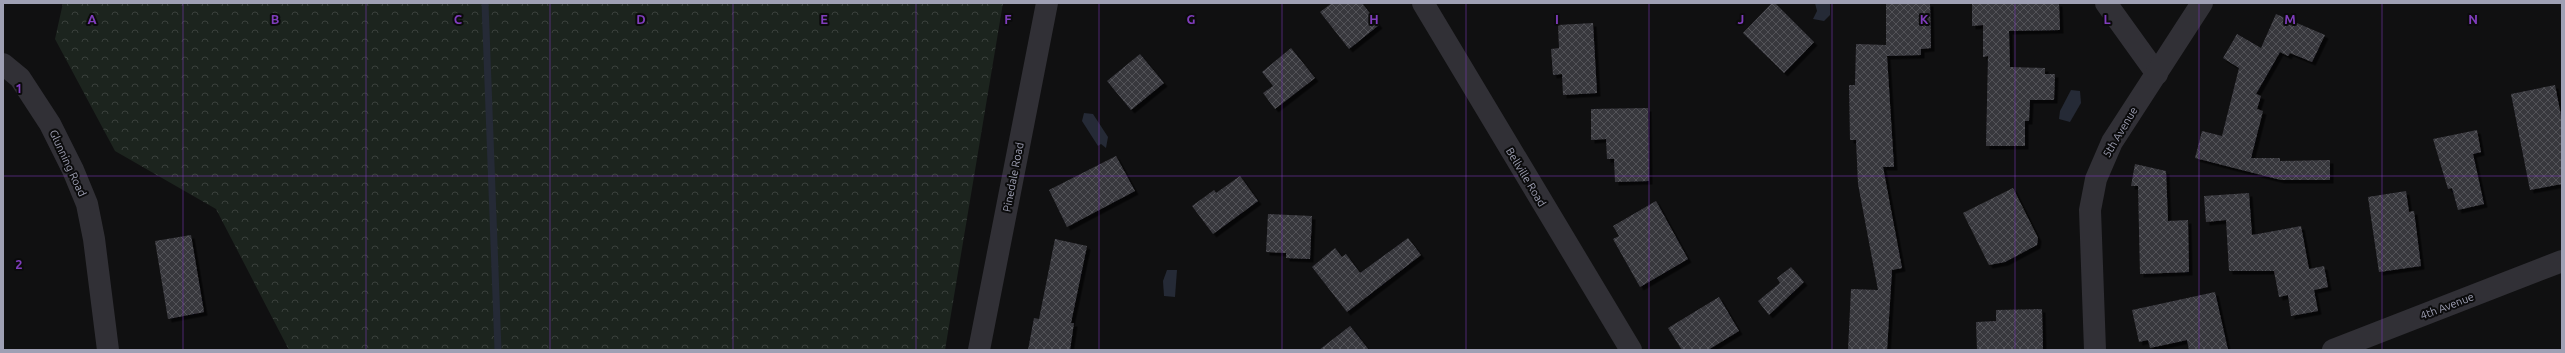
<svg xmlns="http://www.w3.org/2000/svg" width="2565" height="353" viewBox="0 0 2565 353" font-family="Ubuntu,sans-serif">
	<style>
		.forest { fill: url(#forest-crowns) }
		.water { fill: #252a36 }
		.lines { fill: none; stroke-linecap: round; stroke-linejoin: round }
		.stream { stroke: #252a36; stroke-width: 7 }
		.building { fill: url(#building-cross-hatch); filter: url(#shadow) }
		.minor { stroke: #313036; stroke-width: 22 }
		.grid { fill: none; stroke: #803dbd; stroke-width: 1; stroke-opacity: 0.55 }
		.labels { text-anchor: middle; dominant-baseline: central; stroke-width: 4; stroke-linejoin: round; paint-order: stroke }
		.street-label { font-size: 11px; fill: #9fa0b4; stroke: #0b0b0c }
		.grid-label { font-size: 13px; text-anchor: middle; font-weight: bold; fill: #803dbd; stroke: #0b0b0c; stroke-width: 4; stroke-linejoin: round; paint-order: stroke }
	</style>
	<defs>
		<pattern id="forest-crowns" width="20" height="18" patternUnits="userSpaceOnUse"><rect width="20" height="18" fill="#1c241e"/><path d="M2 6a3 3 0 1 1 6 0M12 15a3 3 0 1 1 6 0" fill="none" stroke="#3a403c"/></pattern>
		<pattern id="building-cross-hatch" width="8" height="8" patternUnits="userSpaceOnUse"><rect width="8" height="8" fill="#39383e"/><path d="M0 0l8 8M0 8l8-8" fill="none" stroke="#525258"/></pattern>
		<filter id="shadow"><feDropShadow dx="3.5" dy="3.5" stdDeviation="0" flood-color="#0009"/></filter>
	</defs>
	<rect width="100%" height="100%" fill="#101011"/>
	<!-- forest -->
	<polygon class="forest" points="63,3 1003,3 945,350 289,350 216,209 115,151 55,39"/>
	<!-- water -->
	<g class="water">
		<polygon points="1815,3 1830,3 1830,15 1824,21 1813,19 1817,11"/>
		<polygon points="2071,90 2080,91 2081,103 2070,122 2059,119 2060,111"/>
		<polygon points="1084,113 1093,114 1108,137 1106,148 1101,144 1098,146 1082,121"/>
		<polygon points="1167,270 1177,270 1175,297 1164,296 1163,281"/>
	</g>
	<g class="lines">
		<!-- stream -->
		<polyline class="stream" points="485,3 498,350"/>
	</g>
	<!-- building -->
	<g class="building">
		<polygon points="1332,3 1362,3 1379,25 1349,49 1320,12"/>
		<polygon points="1772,3 1775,3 1814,42 1784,73 1743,33"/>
		<polygon points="1886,3 1930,3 1931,48 1921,49 1921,55 1887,56 1894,167 1883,167 1902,268 1892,270 1887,350 1848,350 1851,289 1878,290 1858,184 1856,140 1850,140 1849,85 1855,85 1856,44 1886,45"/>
		<polygon points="1972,3 2059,3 2060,30 2009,31 2010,67 2045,68 2045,74 2055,74 2054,100 2030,100 2029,121 2025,121 2025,146 1986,146 1988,56 1983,57 1983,25 1972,26"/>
		<polygon points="2276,14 2325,35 2312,62 2290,53 2288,56 2280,52 2256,94 2261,96 2257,109 2263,111 2251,158 2280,158 2280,161 2330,160 2330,180 2281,180 2195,158 2202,131 2222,136 2239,68 2223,58 2237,34 2261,48"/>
		<polygon points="1593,23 1597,93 1563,95 1562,74 1553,75 1551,49 1559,48 1558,25"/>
		<polygon points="1291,48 1315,78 1275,109 1263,93 1273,86 1262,72"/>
		<polygon points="1140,54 1164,83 1131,110 1107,81"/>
		<polygon points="2555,85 2562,121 2562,184 2530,190 2511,94"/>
		<polygon points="1648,108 1649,181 1615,182 1614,159 1607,159 1606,139 1591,140 1591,109"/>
		<polygon points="2477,130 2481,152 2473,154 2484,204 2458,210 2452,188 2448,189 2433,139"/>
		<polygon points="1116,156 1135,191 1067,227 1049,190"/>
		<polygon points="2135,164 2166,171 2168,221 2188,220 2189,272 2140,274 2138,186 2131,186"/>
		<polygon points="1240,176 1258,201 1213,234 1192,206 1214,190 1216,193"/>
		<polygon points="2013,188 2038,238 2037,245 2005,262 1989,265 1963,213"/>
		<polygon points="2406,191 2409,212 2414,211 2421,266 2379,272 2368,197"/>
		<polygon points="2249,193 2252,235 2301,226 2309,269 2324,266 2328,287 2314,290 2318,311 2291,316 2288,295 2279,297 2274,271 2229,271 2226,220 2206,222 2204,196"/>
		<polygon points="1656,201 1688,259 1640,287 1613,239 1619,236 1613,226"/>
		<polygon points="1268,214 1312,216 1310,259 1286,258 1286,253 1266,252"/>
		<polygon points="191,235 204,312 168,319 155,241"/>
		<polygon points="1408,238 1421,255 1347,312 1312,267 1335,248 1342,257 1346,254 1360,273"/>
		<polygon points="1055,239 1087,246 1071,323 1074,323 1070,350 1028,350 1034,318 1039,319"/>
		<polygon points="1791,267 1804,282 1769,315 1758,301 1780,283 1777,278"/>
		<polygon points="2215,292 2228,350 2189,350 2187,340 2150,348 2148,340 2139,342 2132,310"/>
		<polygon points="1719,297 1739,331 1708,350 1682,350 1668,328"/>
		<polygon points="2042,309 2043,350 1977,350 1976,322 1996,321 1996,310"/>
		<polygon points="1350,326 1369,350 1319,350"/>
	</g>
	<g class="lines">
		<!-- minor -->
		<g class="minor">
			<polyline points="1423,3 1631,350"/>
			<polyline points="2106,3 2157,74"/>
			<polyline points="3,64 20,78 50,124 73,170 87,204 94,239 108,350"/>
			<polyline points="979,350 1047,3"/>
			<polyline points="2095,350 2090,210 2096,179 2112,142 2202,3"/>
			<polyline points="2333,350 2562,261"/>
		</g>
	</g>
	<!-- grid -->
	<path class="grid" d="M183,3V350M366,3V350M550,3V350M733,3V350M916,3V350M1099,3V350M1282,3V350M1466,3V350M1649,3V350M1832,3V350M2015,3V350M2199,3V350M2382,3V350M3,176H2562"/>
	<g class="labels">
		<!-- street labels -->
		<g class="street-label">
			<text transform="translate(2120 132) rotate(-59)">5th Avenue</text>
			<text transform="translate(68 163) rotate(65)">Glunning Road</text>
			<text transform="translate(1013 177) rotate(-79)">Pinedale Road</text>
			<text transform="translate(1526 177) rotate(59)">Bellville Road</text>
			<text transform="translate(2447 306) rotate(-21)">4th Avenue</text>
		</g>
	</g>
	<g class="grid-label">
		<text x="92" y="24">A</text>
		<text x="275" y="24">B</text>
		<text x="458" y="24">C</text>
		<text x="641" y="24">D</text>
		<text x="824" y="24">E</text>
		<text x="1008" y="24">F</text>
		<text x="1191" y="24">G</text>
		<text x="1374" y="24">H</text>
		<text x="1557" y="24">I</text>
		<text x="1741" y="24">J</text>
		<text x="1924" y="24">K</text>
		<text x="2107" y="24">L</text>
		<text x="2290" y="24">M</text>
		<text x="2473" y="24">N</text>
		<text x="19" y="93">1</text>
		<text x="19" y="269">2</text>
	</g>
	<!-- border -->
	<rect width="2565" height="353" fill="none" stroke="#9fa0b4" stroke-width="8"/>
</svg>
